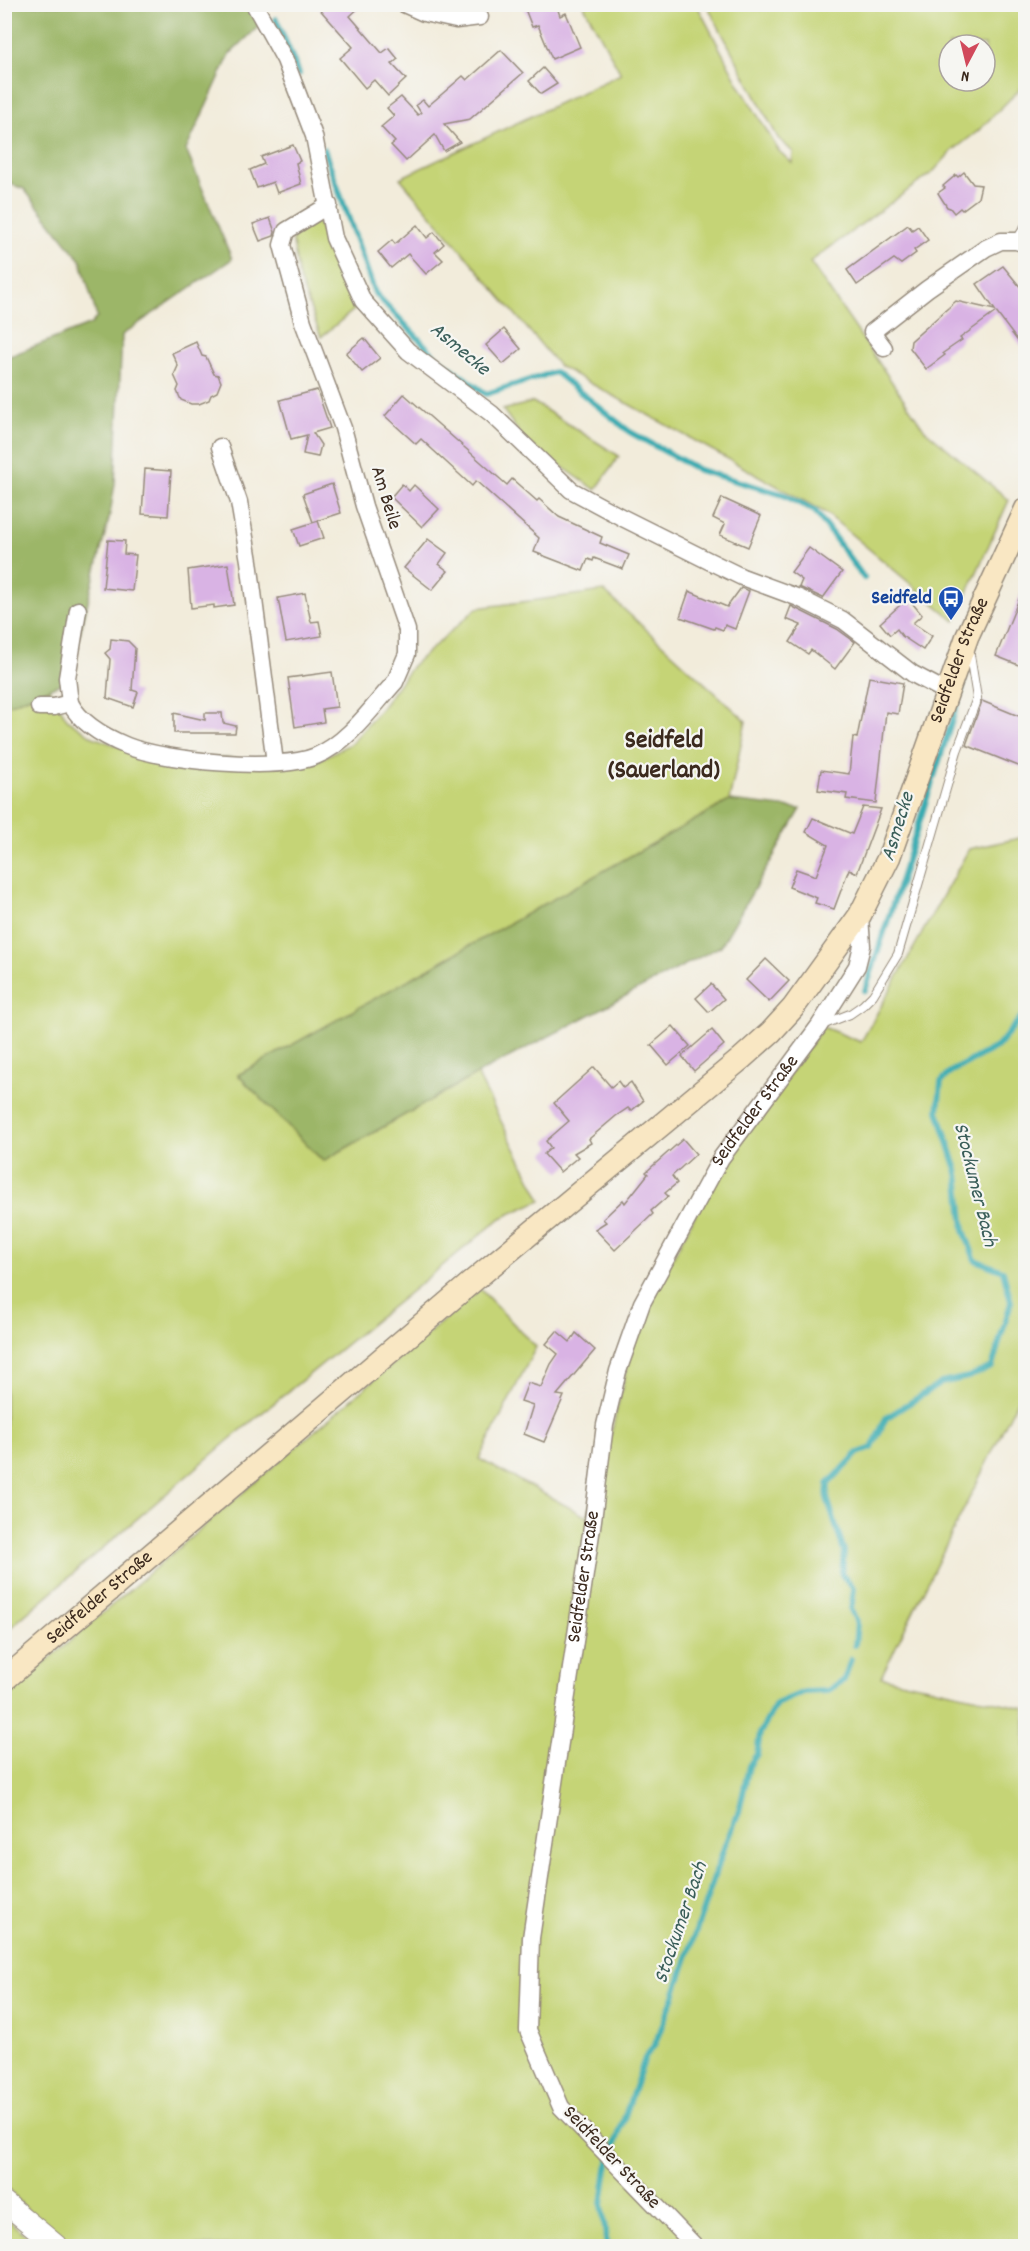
<svg xmlns="http://www.w3.org/2000/svg" width="1030" height="2251" viewBox="0 0 1030 2251" font-family="Dekko,sans-serif">
	<style>
		.green { fill: #c5d476; stroke: #807f4a; stroke-width: 1.5; fill-rule: evenodd }
		.forest { fill: #9cb667; stroke: #6c7042; stroke-width: 1.5 }
		.lines { fill: none; stroke-linecap: round; stroke-linejoin: round }
		.stream { stroke: #38abb1; stroke-width: 6 }
		.building { fill: #d9b3e4 }
		.service-casing { stroke: #968b7c; stroke-width: 10 }
		.minor-casing { stroke: #968b7c; stroke-width: 19 }
		.tertiary-casing { stroke: #968b7c; stroke-width: 23 }
		.secondary-casing { stroke: #968b7c; stroke-width: 25 }
		.service { stroke: #fff; stroke-width: 8 }
		.minor { stroke: #fff; stroke-width: 16 }
		.tertiary { stroke: #fff; stroke-width: 21 }
		.secondary { stroke: #f9e7c3; stroke-width: 22 }
		.labels { text-anchor: middle; dominant-baseline: central; stroke-width: 4.5; stroke-linejoin: round; paint-order: stroke }
		.street-label { font-size: 20px; fill: #3b2a1e; stroke: #f6f6f2 }
		.transit-label { font-size: 20px; font-weight: bold; fill: #164399; stroke: #f6f6f2; text-anchor: end }
		.water-label { font-size: 21px; font-style: italic; fill: #3a5e59; stroke: #f6f6f2 }
		.district-label { font-size: 26px; font-weight: bold; fill: #3b2a1e; stroke: #f6f6f2 }
	</style>
	<rect width="100%" height="100%" fill="#f6f6f2"/>
	<filter id="ink" filterUnits="userSpaceOnUse"><feTurbulence type="fractalNoise" baseFrequency=".0167" numOctaves="2"/><feDisplacementMap in="SourceGraphic" scale="12" xChannelSelector="R" yChannelSelector="G"/><feConvolveMatrix kernelMatrix="1 2 1 2 8 2 1 2 1" color-interpolation-filters="sRGB"/></filter>
	<filter id="wash" filterUnits="userSpaceOnUse"><feTurbulence type="fractalNoise" baseFrequency=".008" numOctaves="4" result="noise"/><feDisplacementMap in="SourceGraphic" scale="24" xChannelSelector="R" yChannelSelector="G"/><feGaussianBlur stdDeviation="1.35" result="paint"/><feColorMatrix in="noise" values="0 0 0 0 0 0 0 0 0 0 0 0 0 0 0 0 0 1.4 0 .05"/><feComposite in="paint" operator="in"/></filter>
	<g filter="url(#wash)">
		<rect width="100%" height="100%" fill="#f2ecdb"/>
		<!-- green -->
		<g class="green">
			<path d="M818,4L1025,5V84L978,131L951,152L933,172L810,262L924,429L1009,500L955,621L826,513L559,366L400,178L621,74L583,4L697,5L738,83L779,151L792,163L793,152L778,138L707,5H746L756,9L812,7ZM949,45H985V81H949Z"/>
			<polygon points="317,220 355,309 321,337 299,278 292,237"/>
			<polygon points="533,402 619,456 596,490 526,442 503,410"/>
			<polygon points="604,591 746,721 729,801 238,1075 323,1161 477,1074 541,1200 501,1218 230,1439 5,1632 5,706 49,689 67,719 93,737 142,755 315,762 352,743 382,707 412,666 477,608"/>
			<polygon points="1025,837 1025,1385 881,1677 1025,1708 1025,2246 76,2246 24,2207 5,2186 5,1697 480,1289 536,1347 479,1459 587,1517 613,1426 636,1328 715,1177 823,1027 861,1042 969,849"/>
			<polygon points="4,2218 5,2218 39,2246 5,2246"/>
		</g>
		<!-- forest -->
		<g class="forest">
			<polygon points="4,5 251,5 261,24 230,54 186,150 232,259 122,335 115,483 110,514 68,681 5,706 5,358 91,324 97,317 81,261 24,189 5,182"/>
			<polygon points="729,801 801,809 721,946 477,1074 323,1161 238,1075"/>
		</g>
		<g class="lines">
			<!-- stream -->
			<g class="stream">
				<polyline points="276,19 299,74"/>
				<polyline points="324,149 375,293 436,357 486,394 555,372 630,432 699,470 784,495 815,511 864,578"/>
				<polyline points="865,991 963,686 964,674"/>
				<polyline points="855,1645 857,1622 851,1610 854,1588 842,1575 844,1551 827,1498 828,1484 858,1453 872,1448 886,1418 941,1383 968,1377 992,1367 1011,1302 1003,1271 975,1260 964,1230 958,1173 938,1111 941,1082 950,1072 998,1046 1026,1011"/>
				<polyline points="607,2246 602,2204 607,2168 645,2058 654,2046 674,1996 726,1842 739,1812 749,1766 757,1754 760,1733 776,1704 804,1692 827,1691 844,1680 851,1659"/>
			</g>
		</g>
		<g id="blocks">
			<!-- building -->
			<g class="building">
				<polygon points="315,4 363,4 350,16 382,53 389,48 398,59 392,64 406,79 388,96 374,80 365,88 340,58 353,47"/>
				<polygon points="523,4 556,4 560,16 566,13 580,47 552,59 538,25 532,27"/>
				<polygon points="501,50 523,73 470,119 444,124 460,142 444,151 435,135 406,161 391,145 395,142 381,127 394,116 387,108 401,97 418,115 421,113 416,105 423,100 428,106 463,76 467,80"/>
				<polygon points="543,68 557,84 541,94 529,81"/>
				<polygon points="293,145 300,161 296,163 301,184 277,193 273,182 257,188 250,170 264,164 261,157"/>
				<polygon points="964,172 973,184 981,185 978,198 962,210 960,208 954,213 950,208 947,207 938,193 945,188 943,186 956,175 958,177"/>
				<polygon points="270,218 275,232 274,236 260,241 253,224"/>
				<polygon points="417,225 427,238 434,232 444,244 435,252 443,260 426,274 408,254 391,268 378,252 392,240 395,244"/>
				<polygon points="908,225 912,230 918,226 928,240 914,250 916,253 901,264 894,259 857,285 847,270"/>
				<polygon points="1003,266 1026,294 1026,352 996,312 960,338 962,340 943,353 945,355 926,369 910,348 911,341 956,301 995,310 977,284"/>
				<polygon points="504,329 521,349 503,364 486,345"/>
				<polygon points="364,338 380,358 362,372 346,353"/>
				<polygon points="196,342 202,356 206,357 214,374 218,375 221,382 217,392 211,395 209,400 199,404 191,404 181,400 177,391 179,386 174,375 178,366 172,353"/>
				<polygon points="317,390 330,428 313,433 321,445 318,457 303,454 307,435 291,439 280,400"/>
				<polygon points="404,394 507,485 512,479 537,501 539,499 559,517 602,537 600,543 629,555 623,569 594,558 593,561 588,559 583,571 534,552 539,538 476,481 472,486 421,439 416,444 385,416"/>
				<polygon points="145,469 171,471 168,516 142,514"/>
				<polygon points="332,484 341,513 313,522 303,494"/>
				<polygon points="402,484 409,491 414,485 439,509 422,527 391,497"/>
				<polygon points="722,498 761,516 748,547 720,535 725,524 713,518"/>
				<polygon points="318,521 324,538 299,546 293,529"/>
				<polygon points="428,539 447,553 439,564 448,571 432,590 404,568"/>
				<polygon points="108,540 125,541 124,554 136,555 132,591 103,588"/>
				<polygon points="809,548 842,572 823,598 799,587 802,580 791,572"/>
				<polygon points="228,564 234,605 214,608 214,605 191,608 188,570"/>
				<polygon points="1025,584 1026,584 1026,668 996,656"/>
				<polygon points="741,588 749,591 735,629 725,625 723,630 715,627 714,629 680,617 689,591 727,607"/>
				<polygon points="305,593 311,622 319,621 322,636 286,642 278,598"/>
				<polygon points="908,598 922,615 913,623 932,636 923,650 902,636 897,629 890,635 880,623"/>
				<polygon points="791,606 837,629 855,642 835,669 811,650 808,654 790,642 801,625 786,619"/>
				<polygon points="111,639 128,641 135,648 132,690 138,692 133,707 107,698 110,659 105,653 110,649"/>
				<polygon points="332,672 337,707 322,709 324,722 295,727 288,678"/>
				<polygon points="869,677 903,683 898,714 886,712 876,803 846,799 847,794 818,790 821,770 849,774 853,737 857,738"/>
				<polygon points="982,701 1026,719 1026,769 966,745"/>
				<polygon points="174,713 205,720 205,713 222,713 223,723 236,726 235,733 174,733"/>
				<polygon points="863,807 881,809 857,873 849,869 834,909 815,903 817,898 789,887 796,869 816,876 828,845 806,832 813,818 852,834"/>
				<polygon points="766,959 789,981 769,1002 746,980"/>
				<polygon points="711,984 724,999 709,1012 696,998"/>
				<polygon points="673,1026 690,1046 668,1065 651,1045"/>
				<polygon points="712,1030 724,1045 694,1071 682,1056"/>
				<polygon points="594,1067 611,1087 618,1081 623,1088 631,1082 643,1101 631,1111 628,1108 616,1116 589,1139 591,1143 574,1153 578,1157 560,1172 544,1154 551,1148 546,1141 569,1121 554,1103"/>
				<polygon points="683,1139 696,1154 672,1176 677,1183 665,1193 668,1196 651,1211 653,1214 615,1250 595,1229 606,1222 603,1219 623,1200 625,1203 648,1174 646,1172"/>
				<polygon points="557,1331 570,1342 576,1333 595,1350 557,1395 564,1396 544,1442 524,1434 533,1405 521,1401 528,1383 541,1387 551,1364 558,1354 546,1344"/>
			</g>
		</g>
	</g>
	<g filter="url(#ink)">
		<use href="#blocks" fill-opacity="0" stroke="#968b7c" stroke-width="1.5"/>
		<g class="lines">
			<defs>
				<g id="service">
					<polyline points="1016,241 1026,225"/>
					<polyline points="822,1025 850,1014 863,1005 873,995 898,954 957,751 977,698 969,649"/>
				</g>
				<g id="minor">
					<polyline points="254,4 285,60 314,136 334,238 363,301 408,351 492,414 571,490 623,518 707,560 742,577 799,598 843,620 913,674 947,692"/>
					<polyline points="404,4 424,13 456,20 480,17"/>
					<polyline points="884,348 872,332 927,289 986,248 1001,241 1016,241 1026,244"/>
					<polyline points="220,447 239,502 249,561 275,763"/>
					<polyline points="70,703 67,678 78,610"/>
					<path d="M39,707H54L70,703C81,724 105,737 127,746C165,761 278,772 316,756C349,742 372,707 395,682L407,654V630L364,506L343,428L303,322L282,245L286,231L329,205"/>
					<path id="s1" d="M695,2246L561,2107L528,2030L531,1938L593,1520L605,1425L618,1371L642,1303L721,1158L819,1026L857,966L862,946L860,915"/>
				</g>
				<polyline id="tertiary" points="4,2202 57,2246"/>
				<g id="secondary">
					<path id="s2" d="M4,1680L473,1281L742,1058L771,1032L793,1008L860,915L889,857L967,637L1026,509"/>
				</g>
			</defs>
			<!-- service casing -->
			<use href="#service" class="service-casing"/>
			<!-- minor casing -->
			<use href="#minor" class="minor-casing"/>
			<!-- tertiary casing -->
			<use href="#tertiary" class="tertiary-casing"/>
			<!-- secondary casing -->
			<use href="#secondary" class="secondary-casing"/>
			<!-- service -->
			<use href="#service" class="service"/>
			<!-- minor -->
			<use href="#minor" class="minor"/>
			<!-- tertiary -->
			<use href="#tertiary" class="tertiary"/>
			<!-- secondary -->
			<use href="#secondary" class="secondary"/>
		</g>
	</g>
	<!-- icons -->
	<defs>
		<symbol id="bus-pin" viewBox="-11 -11 22 30"><path d="M0 17L-7.5 6A9.5 9.5 0 1 1 7.5 6Z" fill="#1a4fb4" stroke="#f6f6f2"/><path d="M-5-6H5V4H4V6H2V4H-2V6H-4V4H-5ZM-3.5-4V0h7V-4ZM-3.5 1.2v1.5H-2V1.2ZM2 1.2v1.5H3.5V1.2Z" fill="#fff"/></symbol>
	</defs>
	<g fill-rule="evenodd">
		<use href="#bus-pin" x="936" y="584" width="30" height="40"/>
	</g>
	<g class="labels">
		<!-- street labels -->
		<g class="street-label">
			<text transform="translate(385 498) rotate(73)">Am Beile</text>
			<text stroke="none"><textPath href="#s2" startOffset="1425">Seidfelder Straße</textPath></text>
			<text stroke="none"><textPath href="#s1" startOffset="1238">Seidfelder Straße</textPath></text>
			<text stroke="none"><textPath href="#s1" startOffset="734">Seidfelder Straße</textPath></text>
			<text stroke="none"><textPath href="#s2" startOffset="126">Seidfelder Straße</textPath></text>
			<text transform="translate(611 2158) rotate(47)">Seidfelder Straße</text>
		</g>
		<!-- transit labels -->
		<g class="transit-label">
			<text x="932" y="599">Seidfeld</text>
		</g>
		<!-- water labels -->
		<g class="water-label">
			<text transform="translate(459 350) rotate(40)">Asmecke</text>
			<text transform="translate(899 827) rotate(-73)">Asmecke</text>
			<text transform="translate(974 1185) rotate(76)">Stockumer Bach</text>
			<text transform="translate(682 1923) rotate(-71)">Stockumer Bach</text>
		</g>
		<!-- district labels -->
		<g class="district-label">
			<text x="664" y="741">Seidfeld<tspan x="664" dy="30">(Sauerland)</tspan></text>
		</g>
	</g>
	<!-- margin -->
	<rect width="1030" height="2251" fill="none" stroke="#f6f6f2" stroke-width="24"/>
	<!-- north arrow -->
	<g transform="translate(967 63) rotate(187)"><circle r="28" fill="#f6f6f2" stroke="#aba49d" stroke-width="1.5"/>
	<path d="M0-4.5L10 22L0 15L-10 22Z" fill="#d1495b"/>
	<text y="-9" font-size="16" font-weight="bold" text-anchor="middle" fill="#3b2a1e">N</text>
	</g>
</svg>
